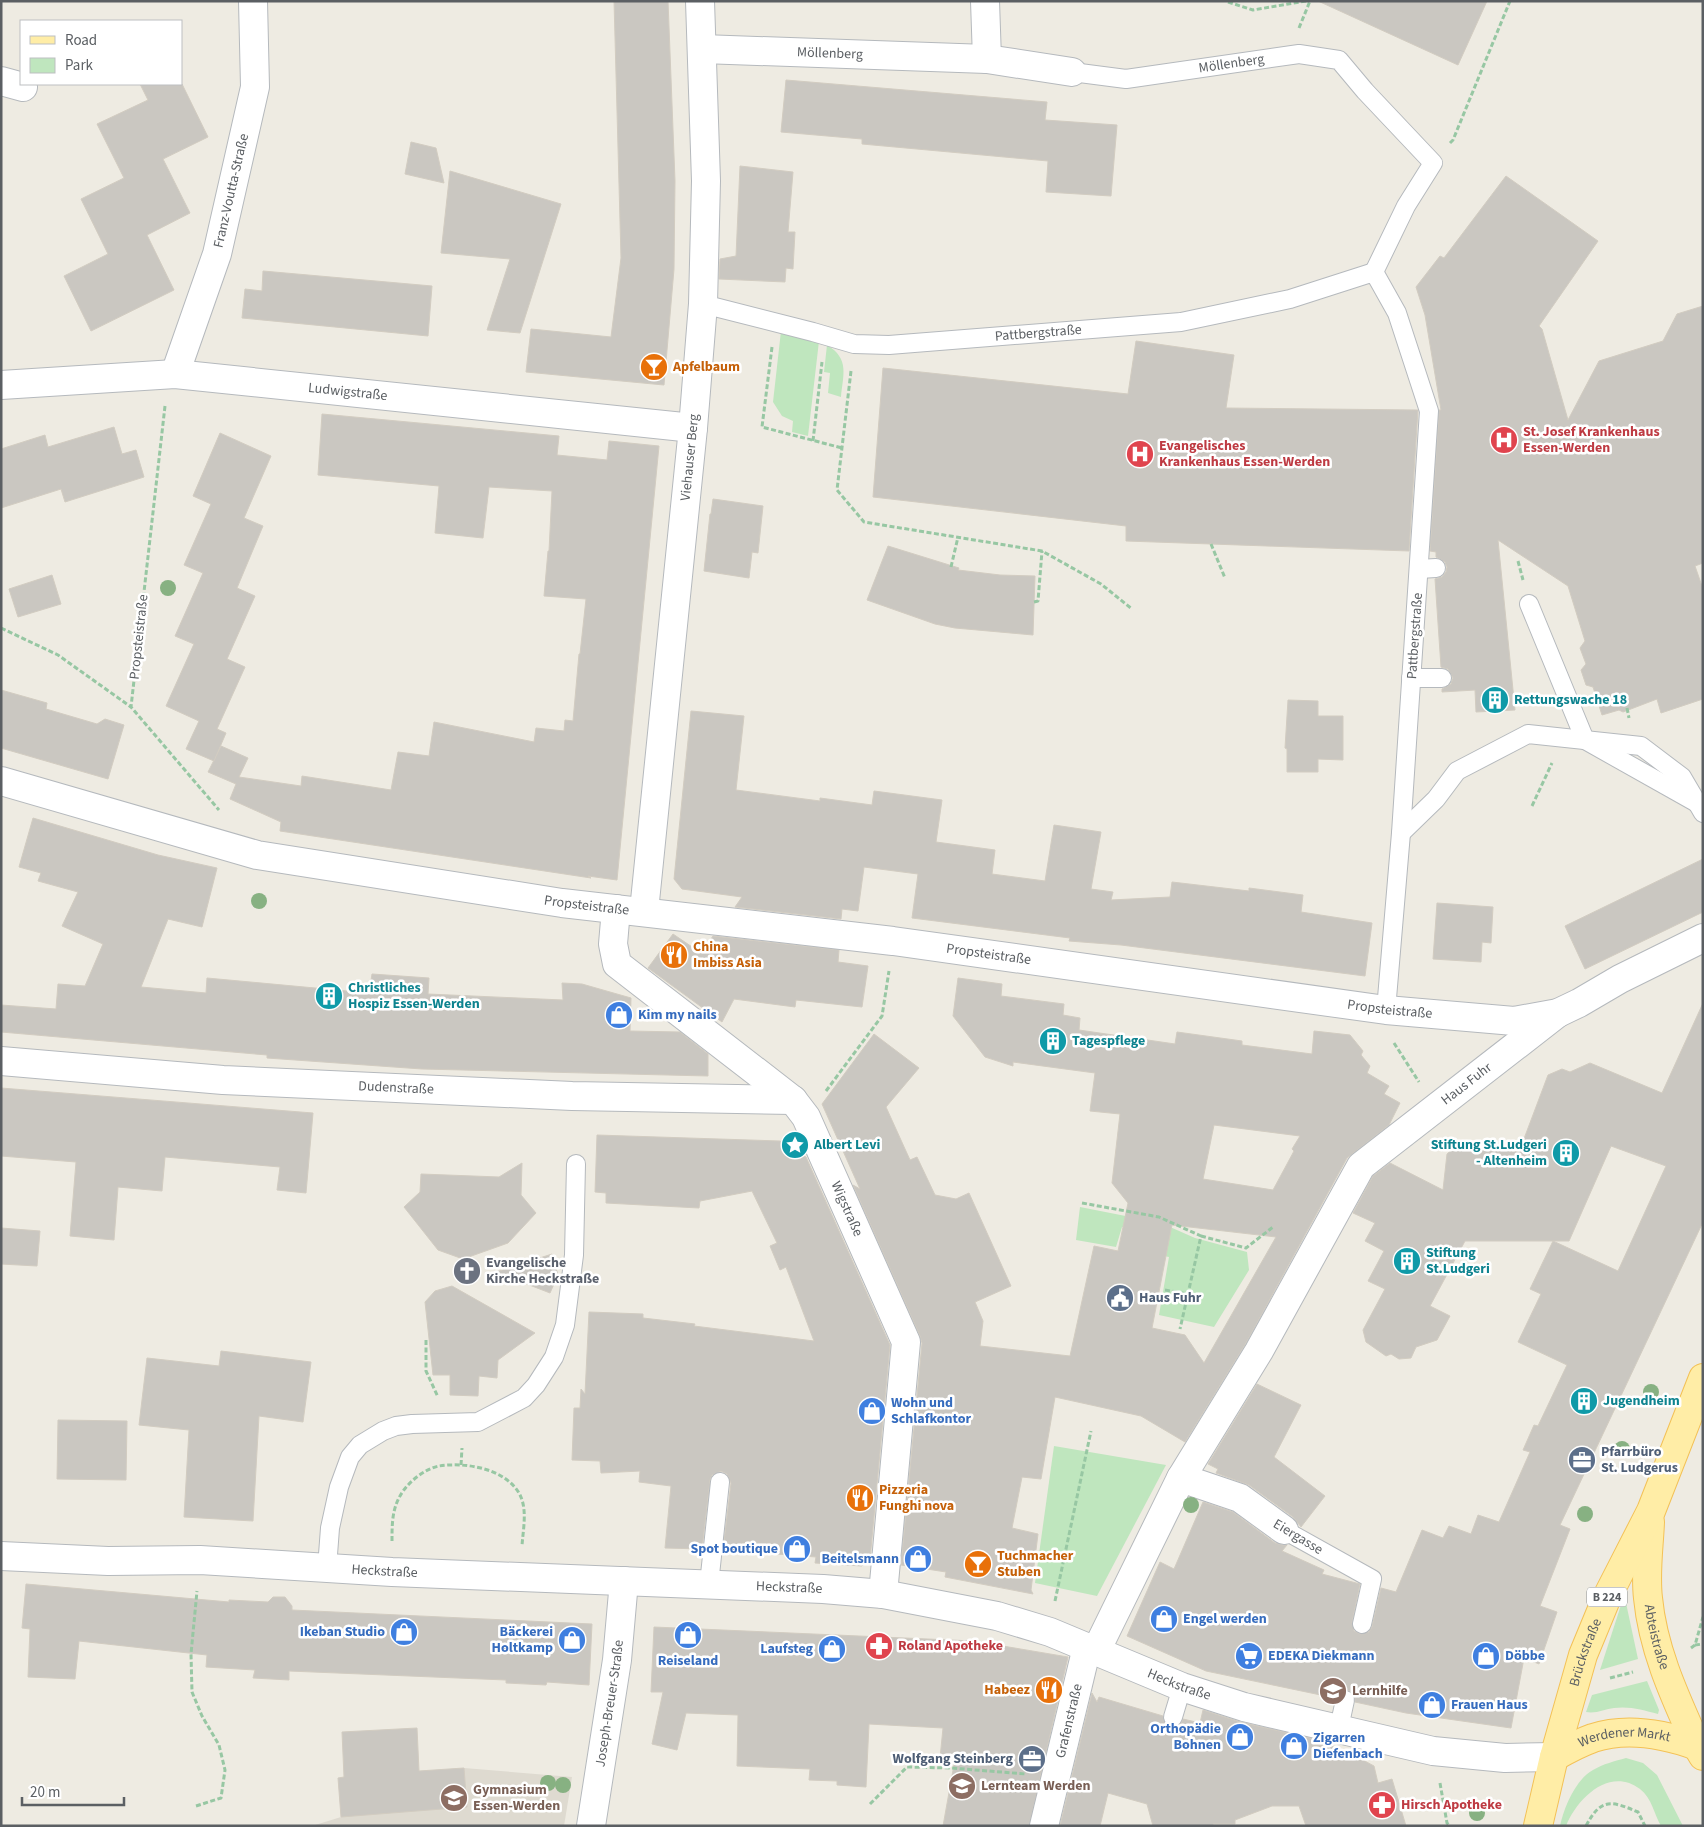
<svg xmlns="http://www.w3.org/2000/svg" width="1704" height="1827" viewBox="0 0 1704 1827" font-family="'Source Sans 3',sans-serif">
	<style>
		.education { fill: #dedad0 }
		.green { fill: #bfe6be }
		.building { fill: #cac7c1; stroke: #d2ccc1; fill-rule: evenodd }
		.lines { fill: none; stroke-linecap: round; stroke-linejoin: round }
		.service-casing { stroke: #b5b9bd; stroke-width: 20 }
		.pedestrian-casing { stroke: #b5b9bd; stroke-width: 30 }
		.minor-casing { stroke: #b5b9bd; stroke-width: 30 }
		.primary-casing { stroke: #f3c156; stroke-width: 30 }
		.path { stroke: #97c7a3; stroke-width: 3; stroke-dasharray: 5 2.5; stroke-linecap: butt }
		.service { stroke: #fff; stroke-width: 18 }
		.pedestrian { stroke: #fff; stroke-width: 28 }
		.minor { stroke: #fff; stroke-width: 28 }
		.primary { stroke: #ffeda6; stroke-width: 28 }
		.tree { fill: #87b182 }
		.labels { text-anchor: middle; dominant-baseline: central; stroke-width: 5; stroke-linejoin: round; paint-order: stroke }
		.shield { fill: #fff; stroke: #8c8f92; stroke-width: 1 }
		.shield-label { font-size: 12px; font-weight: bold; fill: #5b5f63 }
		.street-label { font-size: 14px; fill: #5b5f63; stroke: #fff }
		.food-label { font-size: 14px; font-weight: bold; fill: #c56008; stroke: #fff; text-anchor: start }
		.health-label { font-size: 14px; font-weight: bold; fill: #be3a42; stroke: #fff; text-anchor: start }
		.culture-label { font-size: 14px; font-weight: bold; fill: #0d838f; stroke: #fff; text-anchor: start }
		.shop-label { font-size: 14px; font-weight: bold; fill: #366cbe; stroke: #fff; text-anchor: start }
		.worship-label { font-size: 14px; font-weight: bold; fill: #5b616d; stroke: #fff; text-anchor: start }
		.service-label { font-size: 14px; font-weight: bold; fill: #4e5e75; stroke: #fff; text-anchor: start }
		.education-label { font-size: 14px; font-weight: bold; fill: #785e54; stroke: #fff; text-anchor: start }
	</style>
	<rect width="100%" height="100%" fill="#eeebe2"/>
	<!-- education -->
	<polygon class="education" points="464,1768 572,1777 564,1826 312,1826 341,1817 338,1778"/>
	<!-- green -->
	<g class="green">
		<polygon points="781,331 819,341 808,436 792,432 793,421 782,416 773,402"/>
		<path d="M827,345C850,359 843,375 841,397L828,393L830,373L824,372Z"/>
		<polygon points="1080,1207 1161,1223 1195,1238 1247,1252 1249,1270 1214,1327 1159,1315 1169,1257 1148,1253 1148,1233 1122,1227 1116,1247 1076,1240"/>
		<polygon points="1054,1446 1166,1465 1097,1596 1035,1583"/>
		<polygon points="1626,1603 1638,1659 1600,1670 1621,1605"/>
		<path d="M1647,1681L1659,1710L1658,1714C1643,1710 1630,1706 1614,1708C1605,1709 1596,1714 1586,1712L1592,1695Z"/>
		<path d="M1626,1758L1643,1763L1657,1775L1683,1826H1661C1654,1814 1652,1798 1640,1789C1610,1766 1577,1798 1566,1826H1560C1564,1807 1576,1779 1593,1770C1603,1764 1615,1761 1626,1758Z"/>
	</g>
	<!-- building -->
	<g class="building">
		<polygon points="614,1 668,1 675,181 674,269 664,385 526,372 531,329 611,337 621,258"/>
		<polygon points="1318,1 1487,1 1458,65"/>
		<polygon points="786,80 1047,102 1045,120 1117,125 1111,196 1046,192 1048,161 862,144 862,139 781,132"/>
		<polygon points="140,84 182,84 208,137 163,159 190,213 147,235 174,290 91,331 64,276 108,254 81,199 124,178 97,124 148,100"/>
		<polygon points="411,142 436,148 444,183 405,174"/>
		<polygon points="740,166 793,172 788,232 795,232 793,269 786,268 785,282 719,279 720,259 736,256"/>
		<polygon points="450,171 561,204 520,333 487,330 510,259 441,253"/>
		<polygon points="1506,176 1598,241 1539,326 1542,329 1568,420 1599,361 1663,341 1677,314 1703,306 1703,563 1695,566 1703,589 1703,699 1661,713 1657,699 1623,712 1619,710 1602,715 1593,687 1586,685 1581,670 1586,664 1580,648 1585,641 1568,586 1498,540 1515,710 1476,712 1475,690 1442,692 1442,689 1451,684 1453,678 1448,669 1441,667 1435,579 1442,577 1446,572 1447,567 1445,562 1436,557 1436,552 1430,551 1439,410 1441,410 1425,315 1416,287 1440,256 1444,258"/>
		<polygon points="263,271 432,286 428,336 242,318 245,289 262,291"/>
		<polygon points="1136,341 1234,355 1226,408 1418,410 1409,551 1126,541 1126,526 873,497 883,368 1128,394"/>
		<polygon points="322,414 559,436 557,455 607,460 609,441 659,446 617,880 588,876 591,878 280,831 281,822 230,799 236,784 208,772 221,746 248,758 239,777 301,786 302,776 391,790 398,752 429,756 434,722 534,742 536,728 564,731 565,720 573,721 579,654 580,654 586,599 544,596 548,551 549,551 552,491 489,487 483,538 435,533 439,486 318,475"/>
		<polygon points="114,427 122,454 136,450 144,477 65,502 61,489 1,508 1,449 45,435 48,447"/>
		<polygon points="220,433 271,456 244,518 263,526 237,588 255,596 227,659 245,667 217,729 226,733 214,761 186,749 199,721 166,706 194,644 175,636 203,573 184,565 211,504 193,496"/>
		<polygon points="713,499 763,506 758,553 752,552 749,578 704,571 710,514 711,514"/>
		<polygon points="888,546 959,568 958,570 1000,575 1035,576 1033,635 955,628 935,624 867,600"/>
		<polygon points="52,575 61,604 18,617 9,589"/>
		<polygon points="1,690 47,703 46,709 97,724 105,719 124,725 108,779 1,748"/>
		<polygon points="1288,700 1318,701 1318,716 1343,716 1343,760 1318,759 1318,772 1287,772 1287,749 1285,748"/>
		<polygon points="691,711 744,716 736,790 820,801 820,798 872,805 874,791 942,800 936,842 995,850 992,874 1045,881 1054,825 1101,832 1091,889 1113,892 1111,900 1170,897 1172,882 1249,891 1249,888 1303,895 1301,912 1372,923 1365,976 1121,945 1069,941 1070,938 912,918 918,874 864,867 858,911 842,909 841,919 735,907 742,897 682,889 674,879"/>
		<polygon points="33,818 158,855 217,868 202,927 168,919 141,987 206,993 207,978 369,993 372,974 429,978 428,994 563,1000 562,983 582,984 631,998 630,1031 680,1032 708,1054 708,1076 422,1069 267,1058 267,1055 1,1032 1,1005 56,1009 58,984 85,986 103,944 62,926 78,892 38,881 41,873 19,867"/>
		<polygon points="1703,859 1703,912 1585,969 1565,926"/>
		<polygon points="1437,903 1493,907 1491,943 1482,942 1481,962 1433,959"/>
		<polygon points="673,934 701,953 713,936 839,950 838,962 868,966 862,1007 796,1000 795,1007 734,999 722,1022 648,968"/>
		<path d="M958,978L1002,984L1001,996L1064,1004L1063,1015L1080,1018L1079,1030L1175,1044L1177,1032L1242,1041V1045L1312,1054L1314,1031L1350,1035L1363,1051L1361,1055L1370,1066L1367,1073L1389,1086L1384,1094L1400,1103L1389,1125L1347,1158L1246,1343L1185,1442L1141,1416L1055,1397L1041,1479L1022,1477L1012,1528L1038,1534L1031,1590L1033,1594L945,1577L946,1572L901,1565L922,1343L920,1336L853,1185L860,1189L822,1104L874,1034L919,1068L886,1107L910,1160L917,1157L935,1195L956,1199L969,1193L1011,1286L975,1302L983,1321L980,1346L1070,1356L1094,1246L1118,1251L1128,1203L1112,1183L1120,1114L1090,1111L1095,1073L1013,1062V1066L985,1057L953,1016ZM1214,1125L1300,1136L1292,1149L1294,1151L1273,1190L1203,1179ZM1172,1225L1276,1237L1204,1363L1185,1335L1152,1328Z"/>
		<path d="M1703,1003V1222L1560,1525L1570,1529L1540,1606L1557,1612L1539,1664L1524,1658L1511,1728L1406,1713L1355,1702V1697L1352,1692L1347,1690L1337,1693L1335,1698L1206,1671L1127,1636L1160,1562L1174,1569L1203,1502L1233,1512L1275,1543L1282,1545H1287L1282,1551L1324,1570L1322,1574L1360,1584L1352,1622L1354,1631L1360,1634L1369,1632L1372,1627L1381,1588L1396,1592L1422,1530L1443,1538L1449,1526L1471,1534L1478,1515L1499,1522L1530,1452L1523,1450L1534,1425L1538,1426L1567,1365L1518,1342L1541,1294L1530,1289L1553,1241H1465L1430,1306L1450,1316L1437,1340L1416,1347L1411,1358L1399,1359L1391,1354L1386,1356L1366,1342L1363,1330L1385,1289L1368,1281L1384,1251L1365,1241L1375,1223L1353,1213L1373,1176L1390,1163L1443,1190L1447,1154L1457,1145L1519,1152L1548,1075L1562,1069L1570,1072L1590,1063L1662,1093ZM1611,1146L1666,1166L1618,1271L1553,1241H1569Z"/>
		<polygon points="1,1088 313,1113 306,1193 277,1190 280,1167 165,1157 162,1191 118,1187 114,1240 70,1236 76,1162 1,1156"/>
		<polygon points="597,1135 780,1141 806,1157 890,1345 870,1560 863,1559 862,1566 815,1563 816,1557 723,1550 731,1483 727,1474 721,1471 712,1475 710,1480 702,1549 665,1548 671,1486 639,1482 640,1471 601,1473 600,1461 572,1460 574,1408 580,1408 581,1389 585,1394 589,1312 643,1314 643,1318 695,1324 694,1326 814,1341 786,1267 780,1270 770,1246 777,1243 752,1191 700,1201 699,1208 606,1203 606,1193 595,1192"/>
		<polygon points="522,1163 521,1195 536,1213 508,1243 463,1259 438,1250 404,1207 420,1192 421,1174 499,1177"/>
		<polygon points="1,1228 40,1231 37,1266 1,1264"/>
		<polygon points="552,1254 558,1275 550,1293 496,1272"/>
		<polygon points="452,1286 535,1333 498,1360 497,1378 479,1376 478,1396 450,1395 450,1375 433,1375 425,1302 435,1291"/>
		<polygon points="221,1351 311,1362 303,1422 259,1416 253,1521 184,1517 189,1430 139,1425 147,1358 219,1366"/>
		<polygon points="1257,1384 1301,1405 1274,1457 1325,1496 1301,1527 1293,1517 1249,1485 1216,1473 1218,1469 1208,1464"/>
		<polygon points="58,1420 127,1421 126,1480 57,1479"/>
		<polygon points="26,1584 229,1602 229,1600 268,1602 273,1597 285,1597 292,1606 292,1610 592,1624 589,1685 547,1682 546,1685 506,1683 506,1680 289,1671 289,1680 253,1678 255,1670 206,1667 207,1655 79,1641 75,1679 28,1677 30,1629 22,1628"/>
		<polygon points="654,1627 973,1641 1068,1657 1029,1826 943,1826 955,1759 940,1758 943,1728 869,1724 866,1787 837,1785 837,1781 809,1780 810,1769 737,1766 738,1715 686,1713 677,1750 652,1744 663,1692 651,1692"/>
		<polygon points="1092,1693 1097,1702 1099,1697 1163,1716 1165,1724 1170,1727 1180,1725 1183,1719 1200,1723 1203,1710 1240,1722 1310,1738 1350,1753 1374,1766 1378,1783 1392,1779 1406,1826 1306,1826 1299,1806 1272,1806 1235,1820 1235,1824 1213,1824 1213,1826 1153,1826 1147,1804 1108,1793 1100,1826 1060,1826"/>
		<polygon points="417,1728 419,1771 464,1768 467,1807 341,1817 338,1778 344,1777 342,1732"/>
	</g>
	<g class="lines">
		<defs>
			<g id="service">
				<path id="s1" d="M1072,72L1126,79L1299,54L1339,60L1365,91L1433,163L1406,206L1374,272"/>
				<path id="s2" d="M703,304L813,332L854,344L889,345L1181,322L1290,299L1374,272L1397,313L1429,411L1401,833L1386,1010"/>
				<polyline points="1419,569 1436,568"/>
				<polyline points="1529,604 1585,740 1697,803"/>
				<polyline points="1411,678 1442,678"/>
				<polyline points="1401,833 1436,799 1457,771 1528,734 1641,746 1682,777 1703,813"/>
				<polyline points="1284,1530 1372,1579 1362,1624"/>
				<polyline points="327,1568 330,1528 339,1487 350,1457 360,1445 383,1431 396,1426 412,1424 478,1422 524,1398 536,1385 554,1357 565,1325 574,1255 576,1164"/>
				<polyline points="709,1584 720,1482"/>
				<polyline points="1173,1717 1182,1687"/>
				<polyline points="1339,1728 1345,1700"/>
			</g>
			<g id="pedestrian">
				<path id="s3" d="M1181,1478L1259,1351L1361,1166L1558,1013"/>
				<path id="s4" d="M1044,1826L1087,1647"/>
			</g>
			<g id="minor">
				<polyline points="985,1 987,59"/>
				<path id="s5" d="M702,49L987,59L1072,72"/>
				<polyline points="1,81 23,87"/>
				<path id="s6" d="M175,374L217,254L255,87L253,1"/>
				<path id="s7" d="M1,385L175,374L693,428"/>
				<path id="s8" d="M1,781L257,855L562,903L893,941L1386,1010L1514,1021L1558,1013L1579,1003L1620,979L1703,938"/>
				<path id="s9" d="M616,909L613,944L617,964L793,1100L806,1117L906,1342L883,1594"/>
				<path id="s10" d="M644,911L693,428L703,304L706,181L700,1"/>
				<path id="s11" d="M1,1061L223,1080L572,1096L793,1100"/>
				<path id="s12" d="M1,1556L108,1561L200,1560L392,1572L823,1589L883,1594L997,1616L1050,1632L1182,1687L1244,1707L1433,1751L1505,1758L1554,1757"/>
				<polyline points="1096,1651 1181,1478 1240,1498 1284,1530"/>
				<path id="s13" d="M591,1826L617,1660L624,1581"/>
			</g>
			<g id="primary">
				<path id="s14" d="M1650,1522C1649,1547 1645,1573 1648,1598C1653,1651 1676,1699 1697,1746L1703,1756"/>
				<path id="s15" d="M1554,1757C1566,1750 1579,1743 1593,1738C1627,1727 1664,1734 1697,1746"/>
				<path id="s16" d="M1538,1826L1554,1757L1583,1655L1607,1597L1651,1511L1703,1378"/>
			</g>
		</defs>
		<!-- service casing -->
		<use href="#service" class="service-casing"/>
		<!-- pedestrian casing -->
		<use href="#pedestrian" class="pedestrian-casing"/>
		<!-- minor casing -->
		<use href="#minor" class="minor-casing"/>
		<!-- primary casing -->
		<use href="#primary" class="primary-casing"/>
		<!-- path -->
		<g class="path">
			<polyline points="1228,2 1253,10 1306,1"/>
			<polyline points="1299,28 1310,1"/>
			<polyline points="1450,143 1453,140 1510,1"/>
			<polyline points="772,347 762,427 842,448"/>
			<polyline points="851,371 837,490 864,522 1042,551 1101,584 1132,609"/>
			<polyline points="165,406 131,707 219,810"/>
			<polyline points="813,441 822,362"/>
			<polyline points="1211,544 1225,578"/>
			<polyline points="1518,561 1523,580"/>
			<polyline points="951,567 958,537"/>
			<polyline points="1034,602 1038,601 1042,551"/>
			<polyline points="1,628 58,655 131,707"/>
			<polyline points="1627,708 1629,718"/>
			<polyline points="1532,806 1552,763"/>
			<polyline points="1394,1043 1419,1082"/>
			<polyline points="826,1091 882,1016 889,971"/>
			<polyline points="1082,1203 1159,1217 1201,1236 1180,1329"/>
			<polyline points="1201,1236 1246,1248 1273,1227"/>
			<polyline points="1165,1290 1188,1294"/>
			<polyline points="426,1340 426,1371 438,1397"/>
			<polyline points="461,1465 462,1448"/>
			<path d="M392,1541C392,1525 392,1510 400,1496C407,1483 424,1469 439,1466C465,1462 504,1468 519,1493C528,1509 523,1529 522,1546"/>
			<polyline points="1055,1601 1091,1431"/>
			<polyline points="1695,1645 1703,1644"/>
			<polyline points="1691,1648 1695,1645 1703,1617"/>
			<polyline points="1610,1678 1633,1672"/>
			<polyline points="1440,1783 1447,1823 1450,1826"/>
			<polyline points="870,1804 907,1767 951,1768 1026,1774"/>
			<polyline points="196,1806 221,1798 225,1770 219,1745 202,1716 192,1692 191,1654 197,1591"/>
			<path d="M1586,1826C1601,1797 1612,1801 1638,1812L1645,1826"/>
		</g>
		<!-- service -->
		<use href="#service" class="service"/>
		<!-- pedestrian -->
		<use href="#pedestrian" class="pedestrian"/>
		<!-- minor -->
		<use href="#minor" class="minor"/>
		<!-- primary -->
		<use href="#primary" class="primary"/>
	</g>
	<!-- trees -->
	<g class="tree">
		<circle cx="168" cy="588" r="8"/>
		<circle cx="259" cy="901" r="8"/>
		<circle cx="1651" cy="1392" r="8"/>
		<circle cx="1622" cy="1449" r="8"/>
		<circle cx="1191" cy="1505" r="8"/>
		<circle cx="1585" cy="1514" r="8"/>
		<circle cx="548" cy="1783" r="8"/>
		<circle cx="563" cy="1785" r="8"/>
		<circle cx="1477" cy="1813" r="8"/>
	</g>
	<!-- icons -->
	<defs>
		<symbol id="bar-disc" viewBox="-11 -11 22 22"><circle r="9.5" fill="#e8710a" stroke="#fff"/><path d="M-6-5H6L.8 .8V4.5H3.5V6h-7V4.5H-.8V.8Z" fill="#fff"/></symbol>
		<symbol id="hospital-disc" viewBox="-11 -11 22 22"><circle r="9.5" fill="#e0444e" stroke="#fff"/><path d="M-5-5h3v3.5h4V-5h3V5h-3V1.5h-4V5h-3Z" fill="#fff"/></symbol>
		<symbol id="building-disc" viewBox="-11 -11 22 22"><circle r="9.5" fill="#0f9aa8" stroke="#fff"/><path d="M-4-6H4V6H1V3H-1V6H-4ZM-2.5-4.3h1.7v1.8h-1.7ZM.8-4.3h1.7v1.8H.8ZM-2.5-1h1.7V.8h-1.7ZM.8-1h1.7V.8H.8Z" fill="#fff"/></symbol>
		<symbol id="restaurant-disc" viewBox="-11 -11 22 22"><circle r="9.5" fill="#e8710a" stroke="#fff"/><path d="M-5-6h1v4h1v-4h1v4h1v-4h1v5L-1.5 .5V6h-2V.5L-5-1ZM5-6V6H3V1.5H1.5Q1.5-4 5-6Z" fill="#fff"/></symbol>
		<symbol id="shop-disc" viewBox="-11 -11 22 22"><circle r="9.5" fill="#3f7fe0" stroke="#fff"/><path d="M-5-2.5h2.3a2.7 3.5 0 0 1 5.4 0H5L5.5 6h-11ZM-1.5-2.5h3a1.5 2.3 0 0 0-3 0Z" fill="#fff"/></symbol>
		<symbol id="sight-disc" viewBox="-11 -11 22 22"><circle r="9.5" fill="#0f9aa8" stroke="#fff"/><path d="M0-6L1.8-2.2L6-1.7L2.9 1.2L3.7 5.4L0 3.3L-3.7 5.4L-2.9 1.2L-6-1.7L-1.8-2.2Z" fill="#fff"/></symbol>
		<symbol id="church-disc" viewBox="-11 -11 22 22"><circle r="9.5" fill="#6b7280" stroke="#fff"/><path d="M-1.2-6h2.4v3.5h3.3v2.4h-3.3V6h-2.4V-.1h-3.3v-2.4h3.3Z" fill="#fff"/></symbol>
		<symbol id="civic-disc" viewBox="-11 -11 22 22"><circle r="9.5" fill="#5c6f8a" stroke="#fff"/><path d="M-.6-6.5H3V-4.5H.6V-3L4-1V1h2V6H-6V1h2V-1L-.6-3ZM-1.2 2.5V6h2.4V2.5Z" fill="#fff"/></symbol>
		<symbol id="office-disc" viewBox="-11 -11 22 22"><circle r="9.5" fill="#5c6f8a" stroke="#fff"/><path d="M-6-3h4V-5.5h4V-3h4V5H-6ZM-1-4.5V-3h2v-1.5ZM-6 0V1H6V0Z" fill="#fff"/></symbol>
		<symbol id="pharmacy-disc" viewBox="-11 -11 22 22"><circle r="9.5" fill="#e0444e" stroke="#fff"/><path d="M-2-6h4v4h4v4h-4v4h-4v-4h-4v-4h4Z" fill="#fff"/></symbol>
		<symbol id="supermarket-disc" viewBox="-11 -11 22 22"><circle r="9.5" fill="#3f7fe0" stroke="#fff"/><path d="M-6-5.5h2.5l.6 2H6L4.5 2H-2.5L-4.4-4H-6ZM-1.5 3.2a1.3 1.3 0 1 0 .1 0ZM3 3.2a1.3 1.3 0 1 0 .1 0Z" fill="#fff"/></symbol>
		<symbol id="school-disc" viewBox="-11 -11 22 22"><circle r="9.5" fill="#8d6e63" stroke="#fff"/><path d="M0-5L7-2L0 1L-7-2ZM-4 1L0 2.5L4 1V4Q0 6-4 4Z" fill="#fff"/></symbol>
	</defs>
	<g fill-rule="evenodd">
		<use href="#bar-disc" x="638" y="351" width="32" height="32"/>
		<use href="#hospital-disc" x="1488" y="424" width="32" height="32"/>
		<use href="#hospital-disc" x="1124" y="438" width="32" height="32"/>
		<use href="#building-disc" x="1479" y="684" width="32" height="32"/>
		<use href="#restaurant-disc" x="658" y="939" width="32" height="32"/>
		<use href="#building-disc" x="313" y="980" width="32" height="32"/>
		<use href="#shop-disc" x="603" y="999" width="32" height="32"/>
		<use href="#building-disc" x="1037" y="1025" width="32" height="32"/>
		<use href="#sight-disc" x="779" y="1129" width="32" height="32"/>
		<use href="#building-disc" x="1550" y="1137" width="32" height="32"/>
		<use href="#building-disc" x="1391" y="1245" width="32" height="32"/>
		<use href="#church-disc" x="451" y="1255" width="32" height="32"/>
		<use href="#civic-disc" x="1104" y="1282" width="32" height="32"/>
		<use href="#building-disc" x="1568" y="1385" width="32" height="32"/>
		<use href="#shop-disc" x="856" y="1395" width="32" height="32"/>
		<use href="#office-disc" x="1566" y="1444" width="32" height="32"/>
		<use href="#restaurant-disc" x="844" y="1482" width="32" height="32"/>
		<use href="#shop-disc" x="781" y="1533" width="32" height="32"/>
		<use href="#shop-disc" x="902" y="1543" width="32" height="32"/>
		<use href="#bar-disc" x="962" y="1548" width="32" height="32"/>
		<use href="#shop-disc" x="1148" y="1603" width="32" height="32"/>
		<use href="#shop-disc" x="388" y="1616" width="32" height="32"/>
		<use href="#shop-disc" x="672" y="1619" width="32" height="32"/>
		<use href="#shop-disc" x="556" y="1624" width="32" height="32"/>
		<use href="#pharmacy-disc" x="863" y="1630" width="32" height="32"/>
		<use href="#shop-disc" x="816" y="1633" width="32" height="32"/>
		<use href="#supermarket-disc" x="1233" y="1640" width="32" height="32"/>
		<use href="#shop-disc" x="1470" y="1640" width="32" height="32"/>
		<use href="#restaurant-disc" x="1033" y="1674" width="32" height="32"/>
		<use href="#school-disc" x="1317" y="1675" width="32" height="32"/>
		<use href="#shop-disc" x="1416" y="1689" width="32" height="32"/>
		<use href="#shop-disc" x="1224" y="1721" width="32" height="32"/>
		<use href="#shop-disc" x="1278" y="1730" width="32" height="32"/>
		<use href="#office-disc" x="1016" y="1743" width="32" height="32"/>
		<use href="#school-disc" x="946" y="1770" width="32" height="32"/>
		<use href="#school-disc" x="438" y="1782" width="32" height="32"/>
		<use href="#pharmacy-disc" x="1366" y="1789" width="32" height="32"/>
	</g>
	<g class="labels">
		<!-- shield labels -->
		<rect class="shield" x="1587" y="1587.5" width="40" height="19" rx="4"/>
		<g class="shield-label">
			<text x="1607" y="1597">B 224</text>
		</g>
		<!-- street labels -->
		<g class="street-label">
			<text stroke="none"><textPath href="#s5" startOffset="128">Möllenberg</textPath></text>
			<text stroke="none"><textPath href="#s1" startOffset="161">Möllenberg</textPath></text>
			<text stroke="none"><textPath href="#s6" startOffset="192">Franz-Voutta-Straße</textPath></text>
			<text stroke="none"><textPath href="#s2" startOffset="341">Pattbergstraße</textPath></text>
			<text stroke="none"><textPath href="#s7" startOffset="348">Ludwigstraße</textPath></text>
			<text stroke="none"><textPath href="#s10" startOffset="456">Viehauser Berg</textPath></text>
			<text transform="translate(1415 636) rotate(-86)">Pattbergstraße</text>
			<text transform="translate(139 637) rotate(-84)">Propsteistraße</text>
			<text stroke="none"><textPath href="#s8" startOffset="600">Propsteistraße</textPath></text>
			<text stroke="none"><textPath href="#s8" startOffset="1005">Propsteistraße</textPath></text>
			<text stroke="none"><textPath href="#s8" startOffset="1410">Propsteistraße</textPath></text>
			<text stroke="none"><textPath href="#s3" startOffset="494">Haus Fuhr</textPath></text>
			<text stroke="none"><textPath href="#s11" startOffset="396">Dudenstraße</textPath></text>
			<text stroke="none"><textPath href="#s9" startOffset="400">Wigstraße</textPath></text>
			<text transform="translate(1298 1537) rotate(31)">Eiergasse</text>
			<text stroke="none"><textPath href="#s12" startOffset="384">Heckstraße</textPath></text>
			<text stroke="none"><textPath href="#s12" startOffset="789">Heckstraße</textPath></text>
			<text stroke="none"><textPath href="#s14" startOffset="116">Abteistraße</textPath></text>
			<text stroke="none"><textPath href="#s16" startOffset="180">Brückstraße</textPath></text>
			<text stroke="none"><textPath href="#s12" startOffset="1194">Heckstraße</textPath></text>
			<text stroke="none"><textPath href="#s13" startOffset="124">Joseph-Breuer-Straße</textPath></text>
			<text stroke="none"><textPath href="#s4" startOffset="108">Grafenstraße</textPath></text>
			<text stroke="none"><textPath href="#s15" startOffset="75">Werdener Markt</textPath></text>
		</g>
		<!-- food labels -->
		<g class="food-label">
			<text x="673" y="367">Apfelbaum</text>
			<text x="693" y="947">China<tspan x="693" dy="16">Imbiss Asia</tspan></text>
			<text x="879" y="1490">Pizzeria<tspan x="879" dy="16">Funghi nova</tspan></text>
			<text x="997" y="1556">Tuchmacher<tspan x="997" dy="16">Stuben</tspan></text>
			<text x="1030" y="1690" text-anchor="end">Habeez</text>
		</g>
		<!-- health labels -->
		<g class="health-label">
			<text x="1523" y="432">St. Josef Krankenhaus<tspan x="1523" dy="16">Essen-Werden</tspan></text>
			<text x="1159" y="446">Evangelisches<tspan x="1159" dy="16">Krankenhaus Essen-Werden</tspan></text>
			<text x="898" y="1646">Roland Apotheke</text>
			<text x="1401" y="1805">Hirsch Apotheke</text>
		</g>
		<!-- culture labels -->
		<g class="culture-label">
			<text x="1514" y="700">Rettungswache 18</text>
			<text x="348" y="988">Christliches<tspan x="348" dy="16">Hospiz Essen-Werden</tspan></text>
			<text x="1072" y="1041">Tagespflege</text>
			<text x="814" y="1145">Albert Levi</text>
			<text x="1547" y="1145" text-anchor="end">Stiftung St.Ludgeri<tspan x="1547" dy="16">- Altenheim</tspan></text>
			<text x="1426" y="1253">Stiftung<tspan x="1426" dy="16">St.Ludgeri</tspan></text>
			<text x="1603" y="1401">Jugendheim</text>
		</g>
		<!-- shop labels -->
		<g class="shop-label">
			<text x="638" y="1015">Kim my nails</text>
			<text x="891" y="1403">Wohn und<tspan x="891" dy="16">Schlafkontor</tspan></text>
			<text x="778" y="1549" text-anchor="end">Spot boutique</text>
			<text x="899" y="1559" text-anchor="end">Beitelsmann</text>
			<text x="1183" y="1619">Engel werden</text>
			<text x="385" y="1632" text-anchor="end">Ikeban Studio</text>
			<text x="553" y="1632" text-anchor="end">Bäckerei<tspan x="553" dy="16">Holtkamp</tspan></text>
			<text x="813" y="1649" text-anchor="end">Laufsteg</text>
			<text x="1268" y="1656">EDEKA Diekmann</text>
			<text x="1505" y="1656">Döbbe</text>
			<text x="688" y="1661" text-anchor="middle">Reiseland</text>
			<text x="1451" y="1705">Frauen Haus</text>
			<text x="1221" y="1729" text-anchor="end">Orthopädie<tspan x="1221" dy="16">Bohnen</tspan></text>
			<text x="1313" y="1738">Zigarren<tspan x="1313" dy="16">Diefenbach</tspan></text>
		</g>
		<!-- worship labels -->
		<g class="worship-label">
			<text x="486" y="1263">Evangelische<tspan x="486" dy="16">Kirche Heckstraße</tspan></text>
		</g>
		<!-- service labels -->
		<g class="service-label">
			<text x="1139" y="1298">Haus Fuhr</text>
			<text x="1601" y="1452">Pfarrbüro<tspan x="1601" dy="16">St. Ludgerus</tspan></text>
			<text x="1013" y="1759" text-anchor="end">Wolfgang Steinberg</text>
		</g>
		<!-- education labels -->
		<g class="education-label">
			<text x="1352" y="1691">Lernhilfe</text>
			<text x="981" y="1786">Lernteam Werden</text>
			<text x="473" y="1790">Gymnasium<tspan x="473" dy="16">Essen-Werden</tspan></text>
		</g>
	</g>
	<!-- border -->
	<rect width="1704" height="1827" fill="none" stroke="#5b5f63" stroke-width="5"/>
	<!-- legend -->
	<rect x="20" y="20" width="162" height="65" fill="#ffffff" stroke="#bdbfc1"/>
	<rect x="30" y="36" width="25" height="8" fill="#ffeda6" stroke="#bdbfc1"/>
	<text x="65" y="45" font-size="15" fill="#5b5f63">Road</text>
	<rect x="30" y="58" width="25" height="15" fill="#bfe6be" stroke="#bdbfc1"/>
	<text x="65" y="70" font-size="15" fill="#5b5f63">Park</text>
	<!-- scale -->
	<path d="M22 1797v8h102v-8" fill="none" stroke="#5b5f63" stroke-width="2.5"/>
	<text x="30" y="1797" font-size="15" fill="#5b5f63" stroke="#ffffff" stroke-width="4" paint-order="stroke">20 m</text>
</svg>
